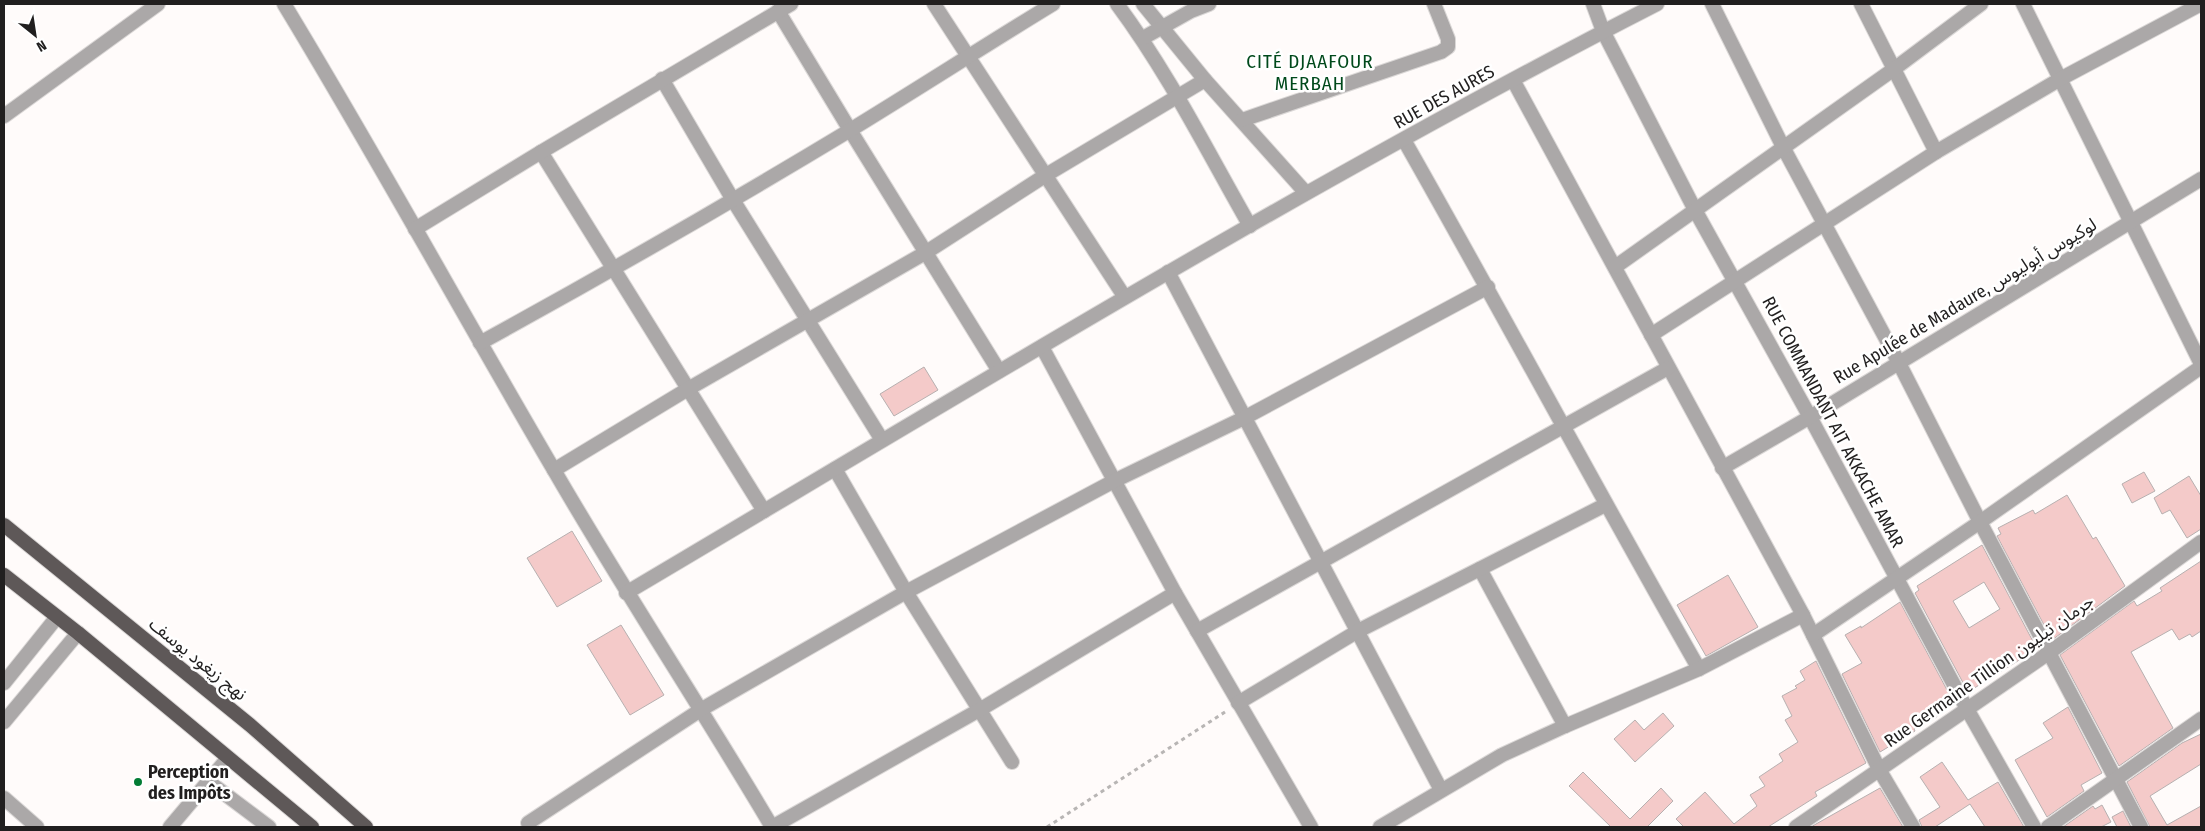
<svg xmlns="http://www.w3.org/2000/svg" width="2205" height="831" viewBox="0 0 2205 831" font-family="'Fira Sans Condensed','Noto Sans Arabic',sans-serif">
	<style>
		.building { fill: #f4cac9; stroke: #b7b0b0; fill-rule: evenodd }
		.lines { fill: none; stroke-linecap: round; stroke-linejoin: round }
		.minor-casing { stroke: #dbd8d7; stroke-width: 16 }
		.trunk-casing { stroke: #dbd8d7; stroke-width: 16 }
		.path { stroke: #b8b5b4; stroke-width: 3; stroke-dasharray: 4 4; stroke-linecap: butt }
		.minor { stroke: #aba8a8; stroke-width: 14 }
		.trunk { stroke: #5e5858; stroke-width: 14 }
		.poi-dot { fill: #037c34; stroke: #fff; stroke-width: 2 }
		.labels { text-anchor: middle; dominant-baseline: central; stroke-width: 5; stroke-linejoin: round; paint-order: stroke }
		.street-label { font-size: 18px; fill: #211f1f; stroke: #fff }
		.poi-label { font-size: 18px; font-weight: bold; fill: #211f1f; stroke: #fff; text-anchor: start }
		.neighbourhood-label { font-size: 19px; letter-spacing: 1px; fill: #00491b; stroke: #fff }
	</style>
	<rect width="100%" height="100%" fill="#fffbfa"/>
	<!-- building -->
	<g class="building">
		<polygon points="924,367 938,390 894,416 880,394"/>
		<polygon points="2144,472 2155,491 2132,503 2122,484"/>
		<polygon points="2189,476 2201,496 2201,529 2187,538 2170,510 2162,514 2154,498"/>
		<polygon points="2067,495 2093,539 2096,537 2125,586 2052,640 1997,536 2001,534 1998,528 2033,510 2035,514"/>
		<polygon points="572,531 602,581 557,607 527,558"/>
		<path d="M1982,545L2037,649L1968,692L1915,593L1919,590L1917,586ZM1984,582L2000,609L1969,628L1953,601Z"/>
		<polygon points="2201,561 2201,631 2192,637 2190,634 2179,640 2172,629 2131,652 2173,728 2119,766 2060,655 2134,601 2137,606 2162,591 2160,588"/>
		<polygon points="1728,575 1758,627 1706,656 1677,605"/>
		<polygon points="1900,602 1954,703 1935,713 1937,717 1914,729 1915,731 1880,752 1842,674 1862,663 1845,635 1861,626 1861,628"/>
		<polygon points="621,625 664,695 630,715 587,645"/>
		<polygon points="1816,661 1866,763 1815,792 1817,796 1768,827 1684,827 1676,819 1705,792 1734,824 1757,806 1750,795 1765,786 1759,777 1783,761 1779,754 1798,742 1785,720 1792,716 1782,696 1797,688 1795,686 1805,680 1800,671"/>
		<polygon points="2068,707 2102,773 2081,785 2084,791 2047,817 2015,760 2053,738 2043,723"/>
		<polygon points="1663,713 1674,726 1635,762 1614,739 1635,720 1644,730"/>
		<polygon points="2201,734 2201,764 2150,796 2167,825 2201,806 2201,827 2150,827 2127,782 2182,743"/>
		<polygon points="1942,762 1968,800 1998,782 2024,827 1985,827 1970,804 1935,827 1922,827 1919,820 1940,807 1920,777"/>
		<polygon points="1583,772 1630,819 1661,788 1673,801 1647,827 1611,827 1569,786"/>
		<polygon points="1880,788 1903,827 1811,827 1816,824"/>
		<polygon points="2102,805 2111,822 2101,827 2063,827 2093,806 2095,809"/>
		<polygon points="2123,811 2131,827 2117,827 2112,817"/>
	</g>
	<g class="lines">
		<defs>
			<g id="minor">
				<path d="M284,4C377,157 463,315 554,470C624,591 701,707 772,827"/>
				<polyline points="934,4 1124,296"/>
				<path d="M1117,4C1169,74 1207,151 1250,226"/>
				<polyline points="1143,4 1205,80 1306,193"/>
				<polyline points="1593,4 1603,31 1695,210 1810,417 1967,709 2034,827"/>
				<polyline points="1712,4 1783,147 1899,363 1980,522 2141,827"/>
				<polyline points="1861,4 1936,152"/>
				<polyline points="2023,4 2201,364"/>
				<polyline points="778,11 850,130 999,371"/>
				<polyline points="1143,38 1191,11 1209,4"/>
				<polyline points="662,79 733,200 882,440"/>
				<polyline points="1513,80 1803,615 1880,771 1913,827"/>
				<polyline points="4,116 158,4"/>
				<polyline points="1242,120 1441,52 1448,47 1448,39 1434,4"/>
				<path d="M1404,140C1504,316 1599,494 1699,669"/>
				<polyline points="541,152 764,511"/>
				<polyline points="415,229 541,152 791,4"/>
				<polyline points="1615,267 1894,69 1981,4"/>
				<polyline points="1168,272 1441,790"/>
				<polyline points="1651,335 1936,152 2062,78 2201,4"/>
				<path d="M480,343C604,275 726,205 847,132C916,90 984,46 1053,4"/>
				<polyline points="1042,347 1175,593 1311,827"/>
				<polyline points="1722,468 1810,417 2201,179"/>
				<polyline points="835,469 906,592 1012,762"/>
				<polyline points="554,470 688,389 925,253 1046,175 1205,80"/>
				<polyline points="1480,569 1565,726"/>
				<path d="M626,593C967,391 1305,184 1657,4"/>
				<polyline points="1197,631 1668,368"/>
				<polyline points="1813,635 1980,522 2201,367"/>
				<polyline points="4,683 57,617"/>
				<polyline points="1238,703 1358,631 1605,505"/>
				<polyline points="4,722 78,633"/>
				<polyline points="209,782 269,827"/>
				<polyline points="4,798 37,827"/>
				<polyline points="528,823 702,709 906,592 1114,481 1244,418 1488,287"/>
				<polyline points="170,827 228,758"/>
				<polyline points="772,827 981,709 1175,593"/>
				<polyline points="1380,827 1502,755 1565,726 1699,669 1803,615"/>
				<polyline points="1796,827 2050,652 2201,542"/>
				<polyline points="2048,827 2201,719"/>
			</g>
			<g id="trunk">
				<polyline points="4,525 250,725 366,827"/>
				<polyline points="4,575 78,633 312,827"/>
			</g>
		</defs>
		<!-- minor casing -->
		<use href="#minor" class="minor-casing"/>
		<!-- trunk casing -->
		<use href="#trunk" class="trunk-casing"/>
		<!-- path -->
		<polyline class="path" points="1047,827 1225,712"/>
		<!-- minor -->
		<use href="#minor" class="minor"/>
		<!-- trunk -->
		<use href="#trunk" class="trunk"/>
	</g>
	<!-- markers -->
	<circle class="poi-dot" cx="138" cy="782" r="5"/>
	<g class="labels">
		<!-- street labels -->
		<g class="street-label">
			<text transform="translate(1444 97) rotate(-29)">RUE DES AURES</text>
			<text transform="translate(1965 301) rotate(-31)">Rue Apulée de Madaure, لوكيوس أبوليوس</text>
			<text transform="translate(1833 422) rotate(62)">RUE COMMANDANT AIT AKKACHE AMAR</text>
			<text transform="translate(198 659) rotate(39)">نهج زيغود يوسف</text>
			<text transform="translate(1989 671) rotate(-35)">Rue Germaine Tillion جرمان تيليون</text>
		</g>
		<!-- poi labels -->
		<g class="poi-label">
			<text x="148" y="772">Perception<tspan x="148" dy="21">des Impôts</tspan></text>
		</g>
		<!-- neighbourhood labels -->
		<g class="neighbourhood-label">
			<text x="1310" y="61">CITÉ DJAAFOUR<tspan x="1310" dy="22">MERBAH</tspan></text>
		</g>
	</g>
	<!-- border -->
	<rect width="2205" height="831" fill="none" stroke="#211f1f" stroke-width="10"/>
	<!-- north arrow -->
	<g transform="translate(35 35) rotate(150)" stroke="#ffffff" stroke-width="4" paint-order="stroke">
	<path d="M0-4L9 19L0 12L-9 19Z" fill="#211f1f"/>
	<text y="-8" font-size="14" font-weight="bold" text-anchor="middle" fill="#211f1f">N</text>
	</g>
</svg>
